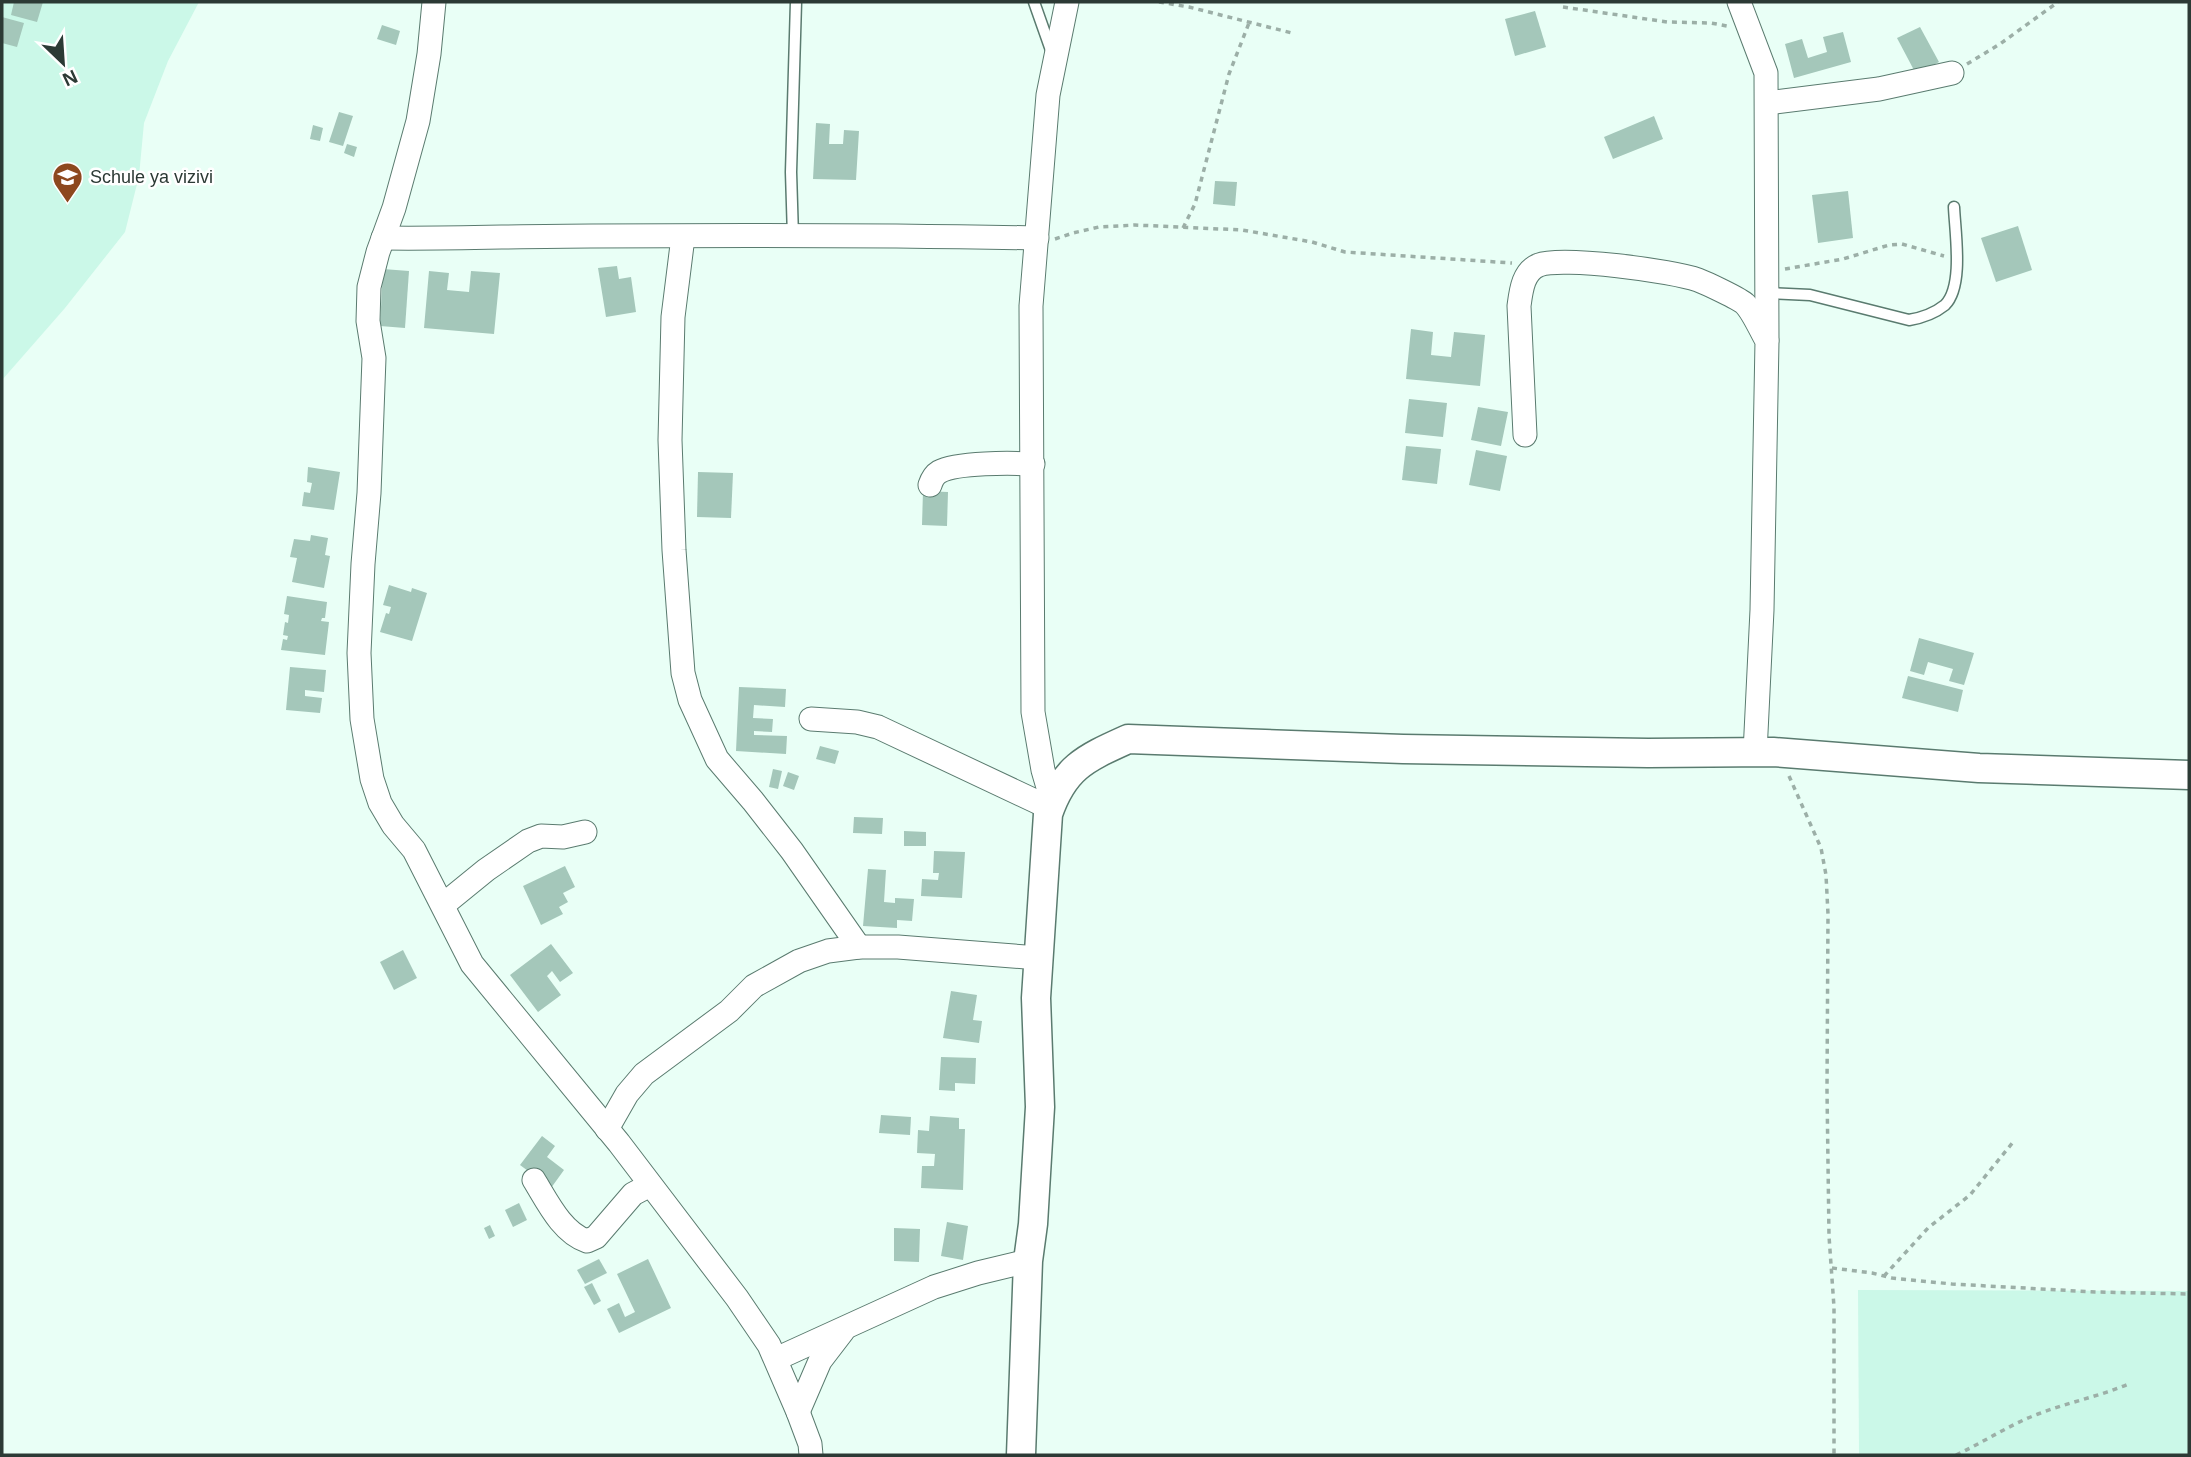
<svg xmlns="http://www.w3.org/2000/svg" width="2191" height="1457" viewBox="0 0 2191 1457" font-family="Helvetica,sans-serif">
	<style>
		.built { fill: #cbf8e8 }
		.building { fill: #a4c7ba }
		.lines { fill: none; stroke-linecap: round; stroke-linejoin: round }
		.service-casing { stroke: #5a7b6f; stroke-width: 13 }
		.minor-casing { stroke: #5a7b6f; stroke-width: 25 }
		.tertiary-casing { stroke: #5a7b6f; stroke-width: 31 }
		.path { stroke: #9cafa7; stroke-width: 3.5; stroke-dasharray: 5 5; stroke-linecap: butt }
		.service { stroke: #fff; stroke-width: 10 }
		.minor { stroke: #fff; stroke-width: 23 }
		.tertiary { stroke: #fff; stroke-width: 28 }
		.labels { text-anchor: middle; dominant-baseline: central; stroke-width: 5; stroke-linejoin: round; paint-order: stroke }
		.poi-label { font-size: 18px; fill: #2c3a35; stroke: #fff; text-anchor: start }
	</style>
	<rect width="100%" height="100%" fill="#e9fff6"/>
	<!-- built -->
	<g class="built">
		<polygon points="2,2 199,2 168,61 144,123 139,176 125,232 65,308 2,380"/>
		<polygon points="1858,1290 2189,1291 2189,1455 1859,1455"/>
	</g>
	<!-- building -->
	<g class="building">
		<polygon points="14,2 43,2 37,22 11,15"/>
		<polygon points="1535,11 1546,47 1515,56 1505,19"/>
		<polygon points="2,17 24,23 17,47 2,43"/>
		<polygon points="382,25 400,31 396,45 377,39"/>
		<polygon points="1920,27 1939,62 1916,74 1897,38"/>
		<polygon points="1843,32 1851,62 1794,78 1785,44 1802,39 1808,58 1827,52 1823,37"/>
		<polygon points="339,112 353,116 343,146 329,142"/>
		<polygon points="1654,116 1663,139 1613,159 1604,137"/>
		<polygon points="816,123 830,124 829,144 843,144 844,130 859,131 856,180 813,179"/>
		<polygon points="313,125 323,128 320,141 310,139"/>
		<polygon points="347,144 357,147 354,157 344,153"/>
		<polygon points="1215,181 1237,182 1235,206 1213,204"/>
		<polygon points="1848,191 1853,238 1818,243 1812,195"/>
		<polygon points="2018,226 2032,270 1996,282 1981,238"/>
		<polygon points="617,266 619,279 631,277 636,312 606,317 598,268"/>
		<polygon points="383,269 409,271 405,328 380,326"/>
		<polygon points="429,271 449,273 447,290 469,292 471,271 500,273 494,334 424,328"/>
		<polygon points="1411,329 1433,332 1431,355 1451,357 1454,332 1485,335 1480,386 1406,379"/>
		<polygon points="1409,399 1447,403 1443,437 1405,433"/>
		<polygon points="1478,407 1508,412 1501,446 1471,440"/>
		<polygon points="1406,446 1441,449 1437,484 1402,480"/>
		<polygon points="1476,450 1507,456 1500,491 1469,485"/>
		<polygon points="308,467 340,472 334,510 302,506 304,492 310,493 312,483 307,482"/>
		<polygon points="698,472 733,473 731,518 697,517"/>
		<polygon points="923,491 948,492 947,526 922,525"/>
		<polygon points="311,535 328,538 325,555 330,556 324,588 292,582 297,558 290,557 294,539 310,541"/>
		<polygon points="389,585 411,592 412,588 427,593 412,641 380,632 386,613 389,614 391,607 383,605"/>
		<polygon points="287,596 327,602 325,618 322,618 321,621 329,622 325,655 281,650 283,639 287,640 288,636 283,635 285,622 288,623 289,615 284,614"/>
		<polygon points="1919,638 1974,653 1964,685 1949,681 1953,669 1928,662 1924,675 1910,671"/>
		<polygon points="290,667 326,670 324,692 305,690 305,696 322,698 320,713 286,710"/>
		<polygon points="1908,676 1963,690 1958,712 1902,698"/>
		<polygon points="739,687 786,689 785,707 754,705 753,718 773,719 772,732 754,731 754,735 787,736 786,754 736,751"/>
		<polygon points="820,746 839,751 835,764 816,759"/>
		<polygon points="773,769 782,771 778,789 769,787"/>
		<polygon points="788,772 799,776 794,790 783,786"/>
		<polygon points="854,817 883,818 882,834 853,833"/>
		<polygon points="904,831 926,832 926,846 904,846"/>
		<polygon points="934,851 965,852 962,898 921,896 922,879 938,880 939,873 933,873"/>
		<polygon points="565,866 575,887 563,893 568,902 559,907 563,914 541,925 523,886"/>
		<polygon points="868,869 886,870 884,902 895,903 895,898 914,899 912,921 897,920 897,928 863,926"/>
		<polygon points="551,944 573,973 560,982 552,971 547,976 561,995 538,1012 510,975"/>
		<polygon points="403,950 417,978 394,990 380,962"/>
		<polygon points="951,991 977,995 973,1020 982,1021 979,1043 943,1038"/>
		<polygon points="941,1057 976,1058 975,1084 955,1083 955,1091 939,1090"/>
		<polygon points="881,1115 911,1117 910,1135 879,1133"/>
		<polygon points="930,1116 959,1118 959,1129 965,1129 963,1190 921,1188 922,1166 934,1166 935,1154 917,1153 918,1130 929,1131"/>
		<polygon points="542,1136 555,1146 547,1157 564,1170 551,1188 520,1165"/>
		<polygon points="519,1203 527,1220 513,1227 505,1210"/>
		<polygon points="947,1222 968,1226 963,1260 941,1256"/>
		<polygon points="490,1225 495,1236 489,1239 484,1228"/>
		<polygon points="894,1228 920,1229 919,1262 894,1261"/>
		<polygon points="599,1259 607,1273 585,1284 577,1270"/>
		<polygon points="648,1259 671,1308 619,1333 607,1309 619,1303 625,1317 635,1312 617,1274"/>
		<polygon points="592,1283 601,1301 594,1305 584,1287"/>
	</g>
	<g class="lines">
		<defs>
			<g id="service">
				<polyline points="1034,2 1052,53"/>
				<polyline points="793,237 791,172 796,2"/>
				<path d="M1767,293L1810,295L1909,320C1921,318 1935,313 1945,305C1964,286 1955,232 1954,207"/>
			</g>
			<g id="minor">
				<polyline points="434,2 429,54 418,121 394,208 378,252 369,287 368,321 374,358 369,493 363,564 359,653 362,719 372,779 380,803 393,825 414,850 472,964 619,1143 737,1298 769,1345 798,1412 810,1444 811,1455"/>
				<polyline points="1739,2 1766,73 1767,340"/>
				<polyline points="1767,103 1879,89 1952,73"/>
				<polyline points="683,237 673,317 670,440 674,550 683,673 690,700 717,759 753,801 792,851 859,947"/>
				<path d="M383,238C453,239 521,236 591,236C739,235 888,235 1037,238"/>
				<path d="M1525,435L1519,306C1521,291 1523,271 1539,265C1561,256 1674,271 1698,280C1706,283 1740,299 1745,304C1753,312 1761,331 1767,341L1762,610L1755,753"/>
				<path d="M930,485C932,479 934,475 939,472C957,462 1012,463 1033,464"/>
				<polyline points="811,719 857,722 878,727 1050,808"/>
				<polyline points="1052,801 1043,770 1033,712 1031,306 1048,95 1067,2"/>
				<polyline points="443,905 486,870 528,841 541,836 563,837 585,832"/>
				<polyline points="607,1129 627,1094 644,1074 729,1011 754,986 799,961 828,951 859,947 898,947 1039,958"/>
				<path d="M534,1180C547,1201 562,1233 587,1241L596,1237L633,1194L650,1185"/>
				<polyline points="776,1359 934,1287 978,1273 1028,1261"/>
				<polyline points="798,1412 820,1361 843,1331"/>
			</g>
			<path id="tertiary" d="M1021,1455L1028,1261L1033,1224L1040,1107L1036,998L1048,814C1064,767 1086,758 1128,739L1403,749L1648,753L1773,752L1979,768L2189,775"/>
		</defs>
		<!-- service casing -->
		<use href="#service" class="service-casing"/>
		<!-- minor casing -->
		<use href="#minor" class="minor-casing"/>
		<!-- tertiary casing -->
		<use href="#tertiary" class="tertiary-casing"/>
		<!-- path -->
		<g class="path">
			<polyline points="1159,2 1189,7 1292,33"/>
			<polyline points="1563,7 1667,22 1711,23 1727,26"/>
			<polyline points="1967,64 2000,44 2058,2"/>
			<polyline points="1183,228 1195,204 1229,74 1249,23"/>
			<polyline points="1055,239 1073,233 1099,227 1135,225 1242,230 1312,242 1345,252 1512,263"/>
			<polyline points="1785,269 1843,259 1889,245 1902,244 1944,256"/>
			<polyline points="1789,776 1821,848 1826,875 1828,914 1827,1090 1829,1236 1834,1307 1834,1455"/>
			<polyline points="1832,1268 1872,1273 1892,1278 1952,1284 2095,1292 2189,1294"/>
			<polyline points="1884,1276 1928,1228 1970,1195 2014,1141"/>
			<path d="M1956,1455C1984,1442 2009,1425 2038,1414C2069,1402 2101,1396 2131,1383"/>
		</g>
		<!-- service -->
		<use href="#service" class="service"/>
		<!-- minor -->
		<use href="#minor" class="minor"/>
		<!-- tertiary -->
		<use href="#tertiary" class="tertiary"/>
	</g>
	<!-- icons -->
	<defs>
		<symbol id="school-pin" viewBox="-11 -11 22 30"><path d="M0 17L-7.5 6A9.5 9.5 0 1 1 7.5 6Z" fill="#8d481e" stroke="#fff"/><path d="M0-5L7-2L0 1L-7-2ZM-4 1L0 2.5L4 1V4Q0 6-4 4Z" fill="#fff"/></symbol>
	</defs>
	<g fill-rule="evenodd">
		<use href="#school-pin" x="50" y="160" width="35" height="47"/>
	</g>
	<g class="labels">
		<!-- poi labels -->
		<g class="poi-label">
			<text x="90" y="177">Schule ya vizivi</text>
		</g>
	</g>
	<!-- border -->
	<rect width="2191" height="1457" fill="none" stroke="#2c3a35" stroke-width="7"/>
	<!-- north arrow -->
	<g transform="translate(63 63) rotate(155)" stroke="#ffffff" stroke-width="5" paint-order="stroke">
	<path d="M0-5L12 26L0 18L-12 26Z" fill="#2c3a35"/>
	<text y="-10" font-size="19" font-weight="bold" text-anchor="middle" fill="#2c3a35">N</text>
	</g>
</svg>
